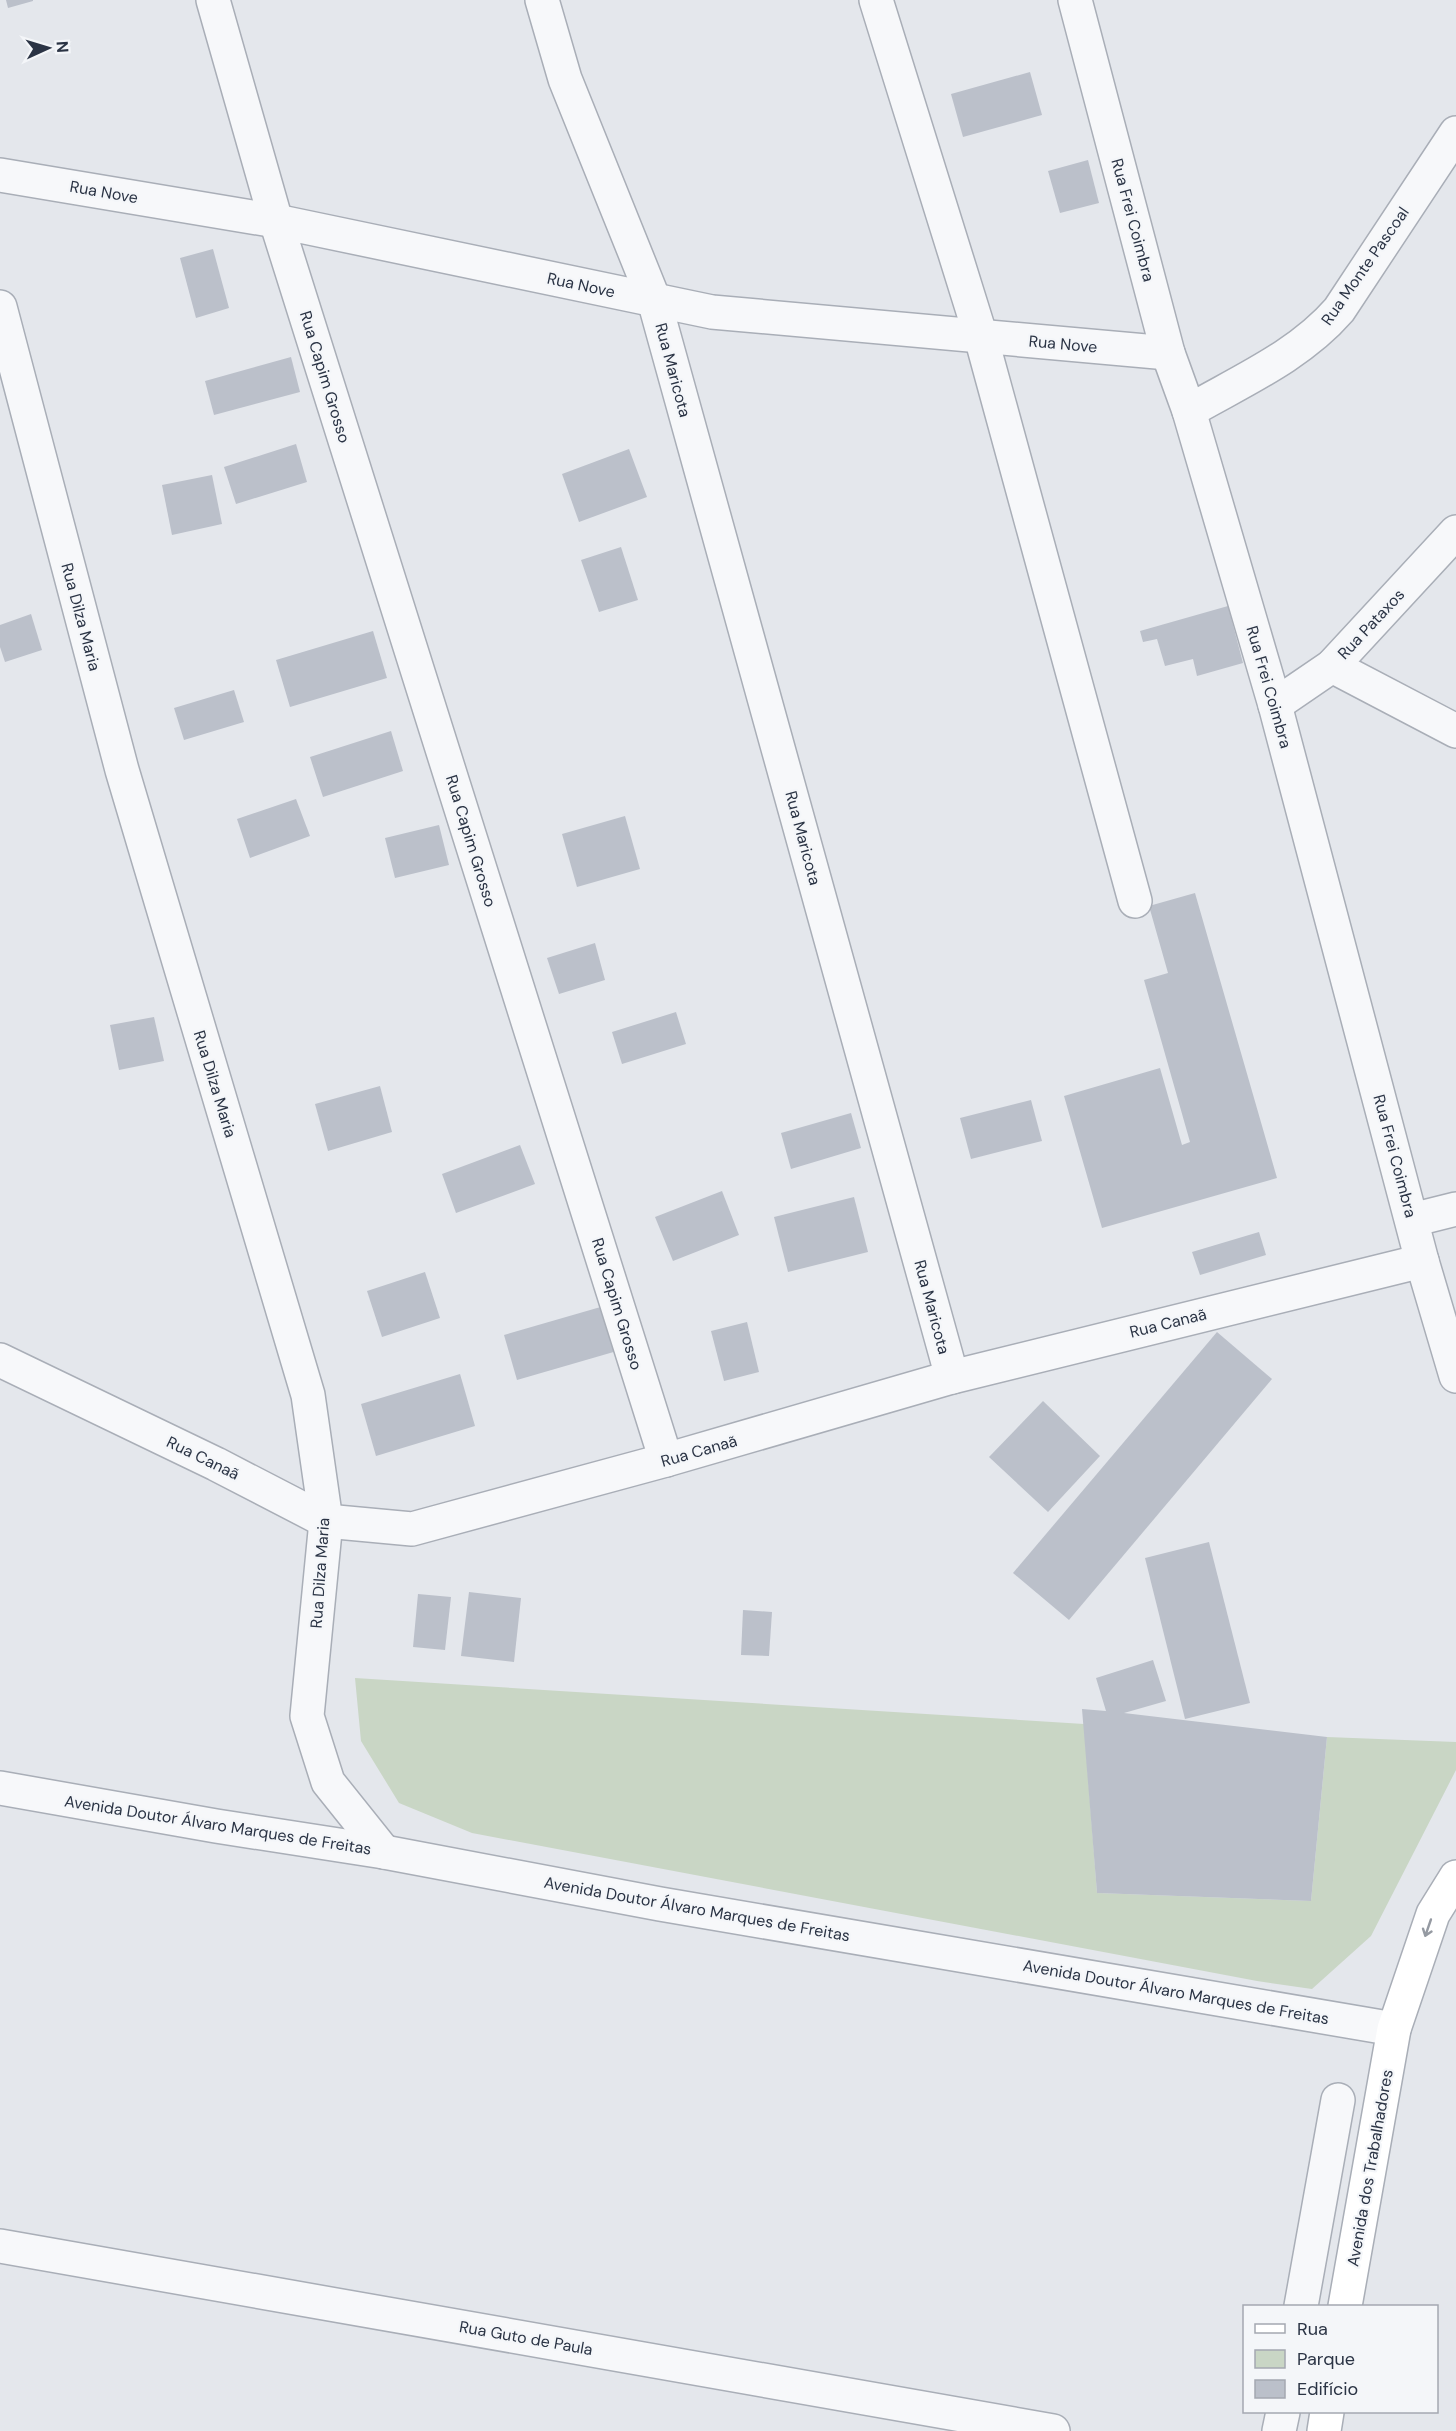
<svg xmlns="http://www.w3.org/2000/svg" width="1456" height="2431" viewBox="0 0 1456 2431" font-family="'DM Sans',sans-serif">
	<style>
		.green { fill: #c9d6c5 }
		.building { fill: #bbc0ca }
		.lines { fill: none; stroke-linecap: round; stroke-linejoin: round }
		.street-casing { stroke: #a9aeb7; stroke-width: 36 }
		.secondary-casing { stroke: #a9aeb7; stroke-width: 36 }
		.street { stroke: #f7f8fa; stroke-width: 33 }
		.secondary { stroke: #fff; stroke-width: 33 }
		.oneway { stroke: #959aa2 }
		.labels { text-anchor: middle; dominant-baseline: central; stroke-width: 4.5; stroke-linejoin: round; paint-order: stroke }
		.street-label { font-size: 16px; fill: #2b3445; stroke: #f4f6f9 }
	</style>
	<rect width="100%" height="100%" fill="#e4e7ec"/>
	<!-- green -->
	<polygon class="green" points="355,1678 1084,1724 1097,1893 1311,1901 1327,1737 1456,1742 1456,1770 1371,1936 1312,1989 1257,1981 472,1833 399,1803 361,1741"/>
	<!-- building -->
	<g class="building">
		<polygon points="6,0 33,0 33,1 8,8"/>
		<polygon points="1030,72 1042,115 963,137 951,94"/>
		<polygon points="1088,160 1099,203 1060,213 1048,171"/>
		<polygon points="213,249 229,308 196,318 180,258"/>
		<polygon points="291,357 300,392 214,415 205,381"/>
		<polygon points="296,444 307,482 236,504 224,467"/>
		<polygon points="629,449 647,497 579,522 562,474"/>
		<polygon points="212,475 222,524 172,535 162,485"/>
		<polygon points="621,547 638,600 599,612 581,560"/>
		<polygon points="1228,606 1243,663 1197,676 1193,659 1165,666 1157,639 1143,642 1140,631"/>
		<polygon points="31,614 42,650 5,662 0,647 0,625"/>
		<polygon points="373,631 387,678 290,707 276,660"/>
		<polygon points="234,690 244,722 184,740 174,708"/>
		<polygon points="391,731 403,771 323,797 310,757"/>
		<polygon points="296,799 310,836 250,858 237,819"/>
		<polygon points="625,816 640,869 577,887 562,834"/>
		<polygon points="439,825 449,865 395,878 385,838"/>
		<polygon points="1195,893 1277,1178 1102,1228 1064,1096 1160,1068 1182,1145 1190,1142 1144,980 1168,973 1149,906"/>
		<polygon points="595,943 605,980 559,994 547,958"/>
		<polygon points="676,1012 686,1044 622,1064 612,1032"/>
		<polygon points="154,1017 164,1061 119,1070 110,1025"/>
		<polygon points="380,1086 392,1132 328,1151 315,1104"/>
		<polygon points="1031,1100 1042,1141 971,1159 960,1118"/>
		<polygon points="851,1113 861,1148 791,1169 781,1133"/>
		<polygon points="520,1145 535,1184 456,1213 442,1174"/>
		<polygon points="722,1191 739,1235 673,1261 655,1217"/>
		<polygon points="854,1197 868,1252 788,1272 774,1217"/>
		<polygon points="1259,1232 1266,1255 1200,1275 1192,1252"/>
		<polygon points="425,1272 440,1318 382,1337 367,1291"/>
		<polygon points="604,1306 617,1351 517,1380 504,1335"/>
		<polygon points="747,1322 759,1372 724,1381 711,1331"/>
		<polygon points="1217,1332 1272,1379 1069,1620 1013,1573"/>
		<polygon points="460,1374 475,1426 376,1456 361,1404"/>
		<polygon points="1043,1401 1100,1456 1048,1512 989,1457"/>
		<polygon points="1209,1542 1250,1703 1185,1719 1145,1558"/>
		<polygon points="469,1592 521,1598 514,1662 461,1656"/>
		<polygon points="418,1594 451,1597 445,1650 413,1647"/>
		<polygon points="743,1610 772,1612 769,1656 741,1655"/>
		<polygon points="1153,1660 1166,1701 1124,1713 1327,1737 1311,1901 1097,1893 1082,1709 1106,1711 1096,1678"/>
	</g>
	<g class="lines">
		<defs>
			<g id="street">
				<polyline points="213,0 276,221 666,1460"/>
				<polyline points="542,0 565,79 654,300 952,1377"/>
				<polyline points="876,0 981,337 1135,901"/>
				<polyline points="1075,0 1168,353 1189,411 1275,705 1422,1261 1456,1376"/>
				<polyline points="0,175 276,221 712,312 1168,353"/>
				<polyline points="0,307 122,770 308,1395 326,1521 307,1716 328,1782 384,1852"/>
				<path d="M1189,411C1241,381 1299,356 1339,310L1456,133"/>
				<polyline points="1332,666 1456,731"/>
				<polyline points="1275,705 1332,666 1456,532"/>
				<polyline points="1412,1220 1456,1209"/>
				<polyline points="0,1360 216,1464 326,1521 412,1529 666,1460 952,1377 1422,1261"/>
				<polyline points="0,1788 216,1826 384,1852 660,1904 1394,2029"/>
				<polyline points="0,2246 1053,2431"/>
				<polyline points="1301,2306 1338,2100"/>
				<polyline points="1279,2431 1283,2412"/>
			</g>
			<g id="secondary">
				<polyline points="1345,2306 1394,2029 1433,1914 1456,1877"/>
				<polyline points="1324,2431 1327,2412"/>
			</g>
		</defs>
		<!-- street casing -->
		<use href="#street" class="street-casing"/>
		<!-- secondary casing -->
		<use href="#secondary" class="secondary-casing"/>
		<!-- street -->
		<use href="#street" class="street"/>
		<!-- secondary -->
		<use href="#secondary" class="secondary"/>
	</g>
	<!-- one-way arrows -->
	<defs><path id="oneway-shaft" d="M-6 0H5M1.5-3L5.5 0L1.5 3" fill="none" stroke-width="1.6" stroke-linecap="round" stroke-linejoin="round" transform="scale(1.5)"/></defs>
	<use class="oneway" href="#oneway-shaft" transform="translate(1428 1928) rotate(109)"/>
	<g class="labels">
		<!-- street labels -->
		<g class="street-label">
			<text transform="translate(104 192) rotate(10)">Rua Nove</text>
			<text transform="translate(1133 220) rotate(75)">Rua Frei Coimbra</text>
			<text transform="translate(1365 266) rotate(-55)">Rua Monte Pascoal</text>
			<text transform="translate(581 285) rotate(12)">Rua Nove</text>
			<text transform="translate(1063 344) rotate(5)">Rua Nove</text>
			<text transform="translate(673 370) rotate(75)">Rua Maricota</text>
			<text transform="translate(325 377) rotate(73)">Rua Capim Grosso</text>
			<text transform="translate(81 617) rotate(75)">Rua Dilza Maria</text>
			<text transform="translate(1371 624) rotate(-47)">Rua Pataxos</text>
			<text transform="translate(1269 687) rotate(74)">Rua Frei Coimbra</text>
			<text transform="translate(803 838) rotate(75)">Rua Maricota</text>
			<text transform="translate(471 841) rotate(73)">Rua Capim Grosso</text>
			<text transform="translate(215 1084) rotate(73)">Rua Dilza Maria</text>
			<text transform="translate(1395 1156) rotate(75)">Rua Frei Coimbra</text>
			<text transform="translate(617 1304) rotate(73)">Rua Capim Grosso</text>
			<text transform="translate(932 1307) rotate(75)">Rua Maricota</text>
			<text transform="translate(1168 1323) rotate(-14)">Rua Canaã</text>
			<text transform="translate(699 1451) rotate(-16)">Rua Canaã</text>
			<text transform="translate(203 1458) rotate(26)">Rua Canaã</text>
			<text transform="translate(320 1573) rotate(-86)">Rua Dilza Maria</text>
			<text transform="translate(218 1825) rotate(9)">Avenida Doutor Álvaro Marques de Freitas</text>
			<text transform="translate(697 1909) rotate(10)">Avenida Doutor Álvaro Marques de Freitas</text>
			<text transform="translate(1176 1992) rotate(10)">Avenida Doutor Álvaro Marques de Freitas</text>
			<text transform="translate(1370 2168) rotate(-80)">Avenida dos Trabalhadores</text>
			<text transform="translate(526 2338) rotate(10)">Rua Guto de Paula</text>
		</g>
	</g>
	<!-- legend -->
	<rect x="1243" y="2305" width="195" height="108" fill="#f4f6f9" stroke="#a4a8b1" stroke-width="1.5"/>
	<rect x="1255" y="2324" width="30" height="9" fill="#ffffff" stroke="#a4a8b1" stroke-width="1.5"/>
	<text x="1297" y="2335" font-size="18" fill="#2b3445">Rua</text>
	<rect x="1255" y="2350" width="30" height="18" fill="#c9d6c5" stroke="#a4a8b1" stroke-width="1.5"/>
	<text x="1297" y="2365" font-size="18" fill="#2b3445">Parque</text>
	<rect x="1255" y="2380" width="30" height="18" fill="#bbc0ca" stroke="#a4a8b1" stroke-width="1.5"/>
	<text x="1297" y="2395" font-size="18" fill="#2b3445">Edifício</text>
	<!-- north arrow -->
	<g transform="translate(48 48) rotate(86)" stroke="#f4f6f9" stroke-width="4.5" paint-order="stroke">
	<path d="M0-4.5L10 22L0 15L-10 22Z" fill="#2b3445"/>
	<text y="-9" font-size="16" font-weight="bold" text-anchor="middle" fill="#2b3445">N</text>
	</g>
</svg>
